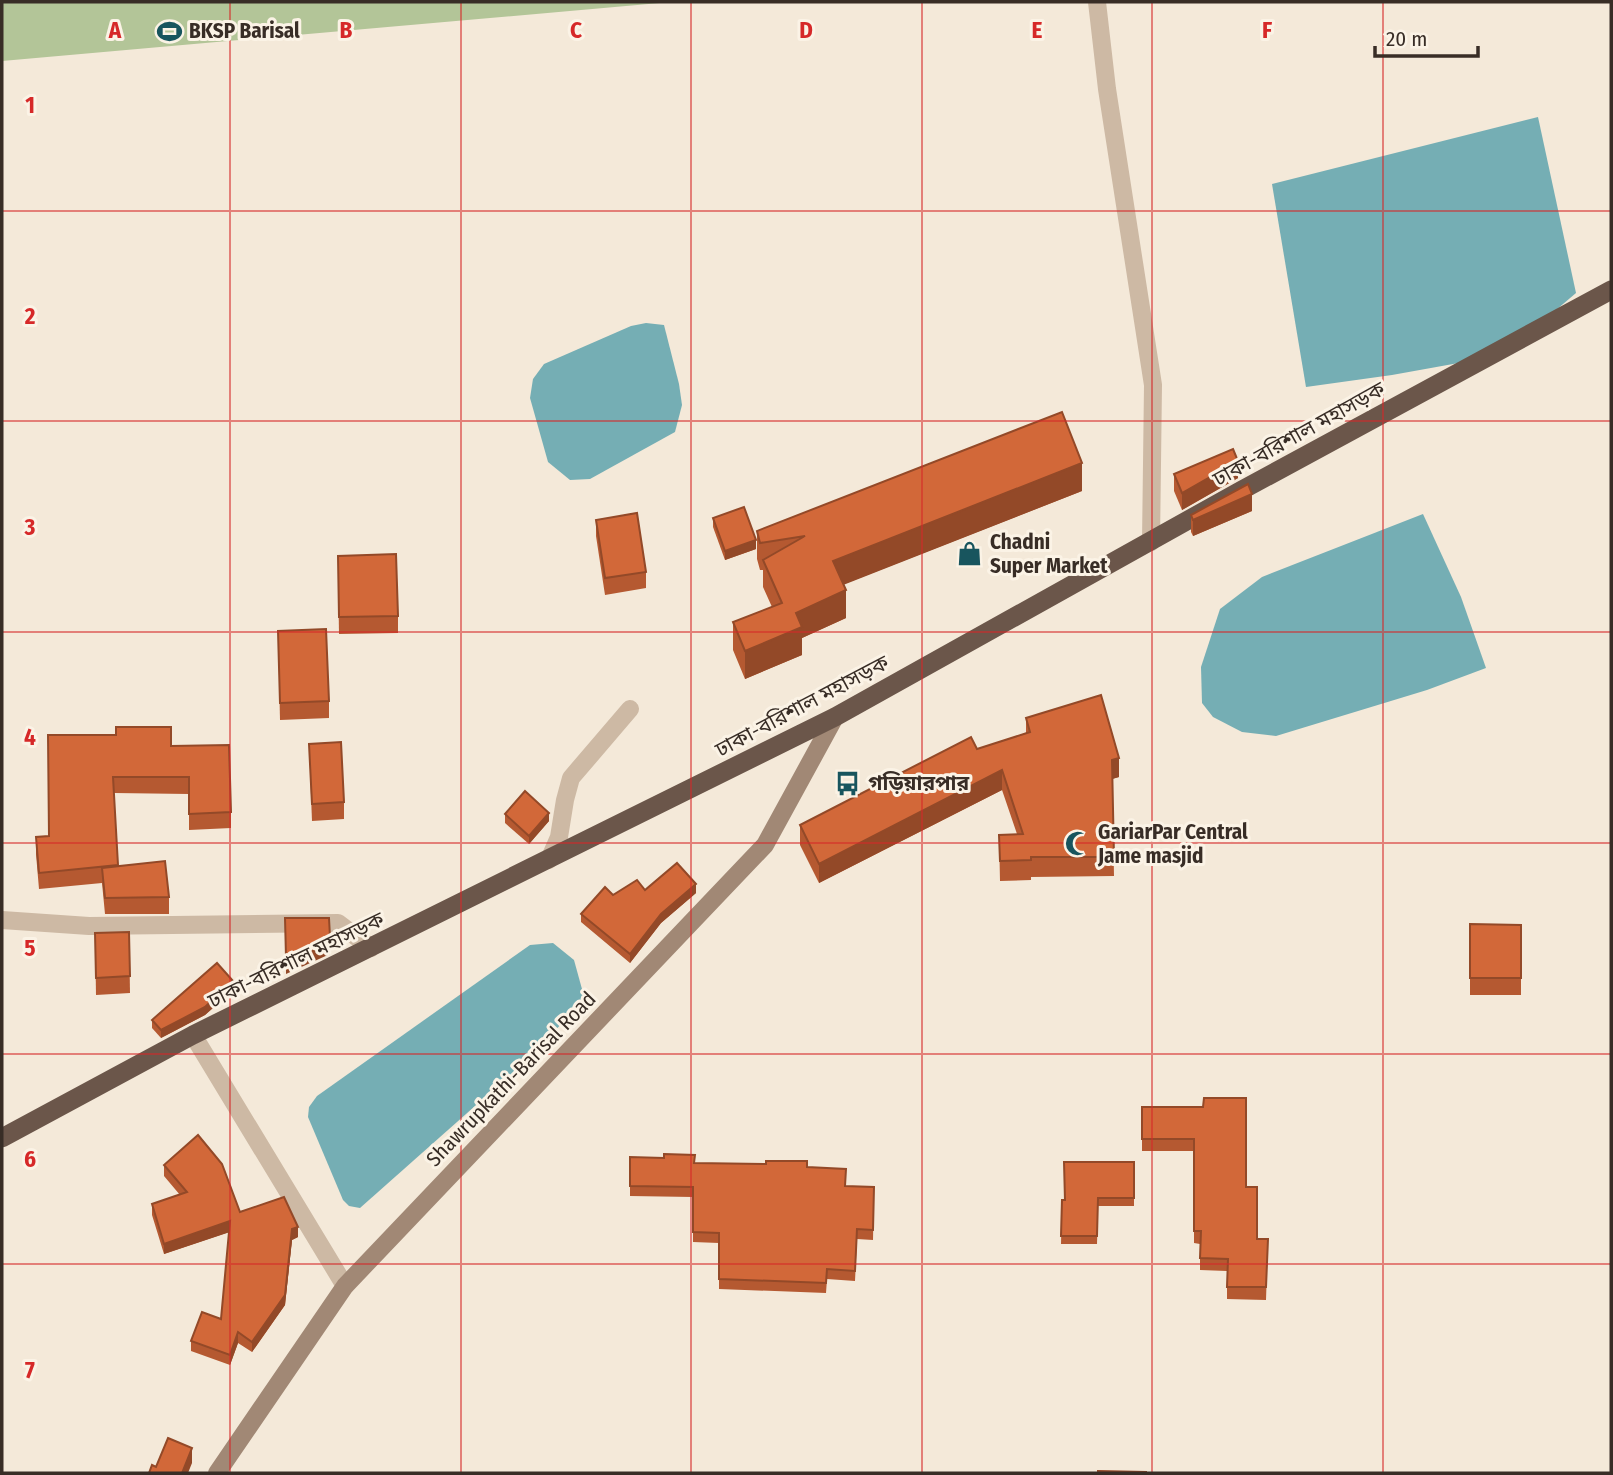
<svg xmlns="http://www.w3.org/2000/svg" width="1613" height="1475" viewBox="0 0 1613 1475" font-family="'Fira Sans Condensed','Noto Sans Bengali',sans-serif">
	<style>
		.green { fill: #b3c598 }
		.water { fill: #75aeb4 }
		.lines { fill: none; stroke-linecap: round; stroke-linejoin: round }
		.service { stroke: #cdb9a4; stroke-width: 18 }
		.minor { stroke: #cdb9a4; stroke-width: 18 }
		.secondary { stroke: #a18875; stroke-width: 18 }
		.trunk { stroke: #6b564a; stroke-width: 19 }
		.wall { fill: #b55931 }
		.shaded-wall { fill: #934928 }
		.building { fill: #d26839; stroke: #934928; stroke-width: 2 }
		.grid { fill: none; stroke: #d62828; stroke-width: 2; stroke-opacity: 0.55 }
		.labels { text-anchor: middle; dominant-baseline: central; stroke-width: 6; stroke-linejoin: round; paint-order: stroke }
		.poi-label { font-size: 21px; font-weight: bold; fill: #382d26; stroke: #fbf3e6; text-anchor: start }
		.street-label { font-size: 21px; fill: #382d26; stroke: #fbf3e6 }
		.grid-label { font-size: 23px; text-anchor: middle; font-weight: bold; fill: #d62828; stroke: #fbf3e6; stroke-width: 6; stroke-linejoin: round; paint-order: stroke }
	</style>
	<rect width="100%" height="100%" fill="#f4e9d9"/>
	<!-- green -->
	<polygon class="green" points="2,2 671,2 2,61"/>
	<!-- water -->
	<g class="water">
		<polygon points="1538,117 1576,293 1503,355 1392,375 1306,387 1272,184"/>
		<polygon points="646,323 664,325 679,384 682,405 675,432 590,479 570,480 548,462 530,398 533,379 544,364 631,326"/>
		<polygon points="1423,514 1461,597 1486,668 1427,690 1276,736 1242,732 1213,717 1202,703 1201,667 1220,609 1262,577"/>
		<polygon points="553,943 574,960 585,1000 520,1066 360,1208 349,1206 343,1200 308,1117 309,1107 317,1096 530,945"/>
	</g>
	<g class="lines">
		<!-- service -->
		<polyline class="service" points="1097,2 1107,89 1153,385 1151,542"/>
		<!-- minor -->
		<g class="minor">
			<polyline points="549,860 559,837 565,800 571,778 630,709"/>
			<polyline points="2,920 89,926 338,923 371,948"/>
			<polyline points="193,1035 345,1286"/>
		</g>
		<!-- secondary -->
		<polyline class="secondary" points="217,1473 345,1286 765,845 835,717"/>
		<!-- trunk -->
		<polyline class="trunk" points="2,1138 193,1035 835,717 1242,490 1611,290"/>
	</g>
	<!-- wall -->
	<g class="wall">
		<polygon points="1174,474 1238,478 1182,510 1174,491"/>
		<polygon points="1082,491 844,584 846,618 802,638 802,655 745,679 733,650 733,622 772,607 763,587 763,570 760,570 757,559 757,531"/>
		<polygon points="1252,511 1193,536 1191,532 1191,515"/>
		<polygon points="713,518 756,549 725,560 713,527"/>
		<polygon points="596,520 646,572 646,588 605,595 596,536"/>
		<polygon points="338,572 398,616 398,633 339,634"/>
		<polygon points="278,631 329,701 329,718 280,720"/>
		<polygon points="1026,718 1119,777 1112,779 1114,876 1031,877 1031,880 1000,881 999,835 1017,834 1002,790 819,883 800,845 800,825 977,749 1026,733"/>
		<polygon points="48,735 171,746 231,812 231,828 189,830 189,794 114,793 118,866 169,897 169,914 105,914 102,883 39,889 36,854 36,837 49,836"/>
		<polygon points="309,744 344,802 344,819 312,821"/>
		<polygon points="505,814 549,821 529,844 505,823"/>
		<polygon points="645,890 696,893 661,923 630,963 581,922 581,914 613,895"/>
		<polygon points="1470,924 1521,925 1521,995 1470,995"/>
		<polygon points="129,932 130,993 96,995 95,933"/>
		<polygon points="233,990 205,1015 161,1038 152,1028 152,1020"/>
		<polygon points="1142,1107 1203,1107 1246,1187 1257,1239 1268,1239 1266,1300 1227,1299 1227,1271 1200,1270 1200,1244 1194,1243 1194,1151 1142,1151"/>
		<polygon points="630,1157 664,1158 694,1163 807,1167 845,1186 874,1187 873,1240 857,1239 855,1281 827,1279 826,1293 719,1289 719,1243 693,1242 693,1197 630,1196"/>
		<polygon points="1134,1162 1134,1206 1098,1206 1097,1244 1061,1244 1062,1200 1065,1200"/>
		<polygon points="164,1165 240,1212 298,1237 292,1240 285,1305 252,1352 238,1343 230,1365 191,1351 191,1341 221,1319 229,1232 164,1254 152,1215 152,1204 180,1195 164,1176"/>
	</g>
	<!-- shaded-wall -->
	<g class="shaded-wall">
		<polygon points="1238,461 1238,478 1182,510 1182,493"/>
		<polygon points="1082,463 1082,491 833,589 833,561"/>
		<polygon points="1252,494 1252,511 1193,536 1193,520"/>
		<polygon points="756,540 756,549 725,560 725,551"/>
		<polygon points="846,590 846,618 802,638 802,655 745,679 745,651 796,613"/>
		<polygon points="1119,758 1119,777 1112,779 1112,760"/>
		<polygon points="1002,770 1002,790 819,883 819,864"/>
		<polygon points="549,813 549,821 529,844 529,836"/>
		<polygon points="696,884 696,893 661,923 630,963 630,954 661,914"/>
		<polygon points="330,937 330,954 286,974 286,957"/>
		<polygon points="233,981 233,990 205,1015 161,1038 161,1030"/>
		<polygon points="230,1221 230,1232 164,1254 164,1244"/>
		<polygon points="298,1227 298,1237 292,1240 285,1305 252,1352 252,1342 292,1229"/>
		<polygon points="238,1332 238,1343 230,1365 230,1355"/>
		<polygon points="192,1448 192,1463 188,1473 182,1473"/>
	</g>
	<!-- building -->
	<g class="building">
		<polygon points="1062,412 1082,463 833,561 846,590 796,613 802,627 745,651 733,622 782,603 763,560 805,536 760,543 757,531"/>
		<polygon points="1233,449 1238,461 1182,493 1174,474"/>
		<polygon points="1248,484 1252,494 1193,520 1191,515"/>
		<polygon points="744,507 756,540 725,551 713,518"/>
		<polygon points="637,513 646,572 605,578 596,520"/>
		<polygon points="396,554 398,616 339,617 338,556"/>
		<polygon points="326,629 329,701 280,703 278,631"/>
		<polygon points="1101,695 1119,758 1112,760 1114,857 1031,857 1031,860 1000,861 999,835 1023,834 1002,770 819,864 800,825 971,737 977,749 1030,732 1026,718"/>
		<polygon points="116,727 171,727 171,746 229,745 231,812 189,814 189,777 113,777 118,865 39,873 36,837 49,836 48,735 116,735"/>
		<polygon points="341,742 344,802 312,804 309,744"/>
		<polygon points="525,791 549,813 529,836 505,814"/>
		<polygon points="165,861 169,897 105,898 102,868"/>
		<polygon points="677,863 696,884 661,914 630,954 581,914 605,887 613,895 637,880 645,890"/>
		<polygon points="285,918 329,918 330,937 286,957"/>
		<polygon points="1470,924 1521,925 1521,978 1470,978"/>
		<polygon points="129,932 130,976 96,978 95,933"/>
		<polygon points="217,963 233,981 205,1007 161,1030 152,1020"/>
		<polygon points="1204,1098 1246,1098 1246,1187 1257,1187 1257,1239 1268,1239 1266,1287 1227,1287 1228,1259 1200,1258 1201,1231 1194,1231 1194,1139 1142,1139 1142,1107 1203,1107"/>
		<polygon points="198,1135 222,1164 240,1212 284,1197 298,1227 292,1229 285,1295 252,1342 238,1332 230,1355 191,1341 202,1312 221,1319 230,1221 164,1244 152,1204 187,1192 164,1165"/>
		<polygon points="664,1154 695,1155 694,1163 766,1164 766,1161 807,1161 807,1167 846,1169 845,1186 874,1187 873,1230 857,1229 855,1271 827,1269 826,1283 719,1279 719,1233 693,1232 693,1187 630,1186 630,1157 664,1158"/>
		<polygon points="1064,1162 1134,1162 1134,1198 1098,1198 1097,1236 1061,1236 1062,1200 1065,1200"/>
		<polygon points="168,1438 192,1448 182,1473 149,1473 152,1465 156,1467"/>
		<polygon points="1098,1471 1146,1472 1146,1473 1098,1473"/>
	</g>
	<!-- grid -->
	<path class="grid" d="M230,2V1473M461,2V1473M691,2V1473M922,2V1473M1152,2V1473M1383,2V1473M2,211H1611M2,421H1611M2,632H1611M2,843H1611M2,1054H1611M2,1264H1611"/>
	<!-- icons -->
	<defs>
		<symbol id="stadium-bare" viewBox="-9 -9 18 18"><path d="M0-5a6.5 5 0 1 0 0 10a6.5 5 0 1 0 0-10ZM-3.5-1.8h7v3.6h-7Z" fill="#18555e" stroke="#fbf3e6" stroke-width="2.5" paint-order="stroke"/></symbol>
		<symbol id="shop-bare" viewBox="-9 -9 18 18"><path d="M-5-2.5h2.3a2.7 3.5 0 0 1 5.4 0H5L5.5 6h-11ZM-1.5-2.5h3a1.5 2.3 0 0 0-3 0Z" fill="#18555e" stroke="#fbf3e6" stroke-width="2.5" paint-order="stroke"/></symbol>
		<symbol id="bus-bare" viewBox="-9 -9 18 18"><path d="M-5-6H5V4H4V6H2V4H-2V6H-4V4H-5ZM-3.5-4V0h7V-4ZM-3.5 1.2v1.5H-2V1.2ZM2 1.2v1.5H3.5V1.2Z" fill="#18555e" stroke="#fbf3e6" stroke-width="2.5" paint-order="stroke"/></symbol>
		<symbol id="mosque-bare" viewBox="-9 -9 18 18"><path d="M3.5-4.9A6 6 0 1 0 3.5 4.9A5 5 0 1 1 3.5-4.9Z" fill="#18555e" stroke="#fbf3e6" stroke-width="2.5" paint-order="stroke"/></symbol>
	</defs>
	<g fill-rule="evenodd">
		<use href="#stadium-bare" x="152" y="14" width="35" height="35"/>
		<use href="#shop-bare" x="952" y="536" width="35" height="35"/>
		<use href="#bus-bare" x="830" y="766" width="35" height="35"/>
		<use href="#mosque-bare" x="1060" y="826" width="35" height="35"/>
	</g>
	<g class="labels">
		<!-- poi labels -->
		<g class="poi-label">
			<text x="189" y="31">BKSP Barisal</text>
			<text x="990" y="542">Chadni<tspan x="990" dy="24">Super Market</tspan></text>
			<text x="868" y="783">গড়িয়ারপার</text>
			<text x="1098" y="832">GariarPar Central<tspan x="1098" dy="24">Jame masjid</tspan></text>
		</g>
		<!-- street labels -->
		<g class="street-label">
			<text transform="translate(1299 434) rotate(-29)">ঢাকা-বরিশাল মহাসড়ক</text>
			<text transform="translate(802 706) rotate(-28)">ঢাকা-বরিশাল মহাসড়ক</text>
			<text transform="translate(296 960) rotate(-26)">ঢাকা-বরিশাল মহাসড়ক</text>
			<text transform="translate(511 1079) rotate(-46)">Shawrupkathi-Barisal Road</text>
		</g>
	</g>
	<g class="grid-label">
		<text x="115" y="38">A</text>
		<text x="346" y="38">B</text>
		<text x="576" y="38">C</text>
		<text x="806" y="38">D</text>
		<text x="1037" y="38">E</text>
		<text x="1267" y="38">F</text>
		<text x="30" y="113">1</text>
		<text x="30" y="324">2</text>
		<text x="30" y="535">3</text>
		<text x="30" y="745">4</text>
		<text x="30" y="956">5</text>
		<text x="30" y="1167">6</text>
		<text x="30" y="1378">7</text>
	</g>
	<!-- border -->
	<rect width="1613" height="1475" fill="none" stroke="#382d26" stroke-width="7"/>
	<!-- scale -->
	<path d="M1375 46v10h103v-10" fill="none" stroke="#382d26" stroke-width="3.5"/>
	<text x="1386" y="46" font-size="21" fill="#382d26" stroke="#fbf3e6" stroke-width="5" paint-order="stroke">20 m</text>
</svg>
